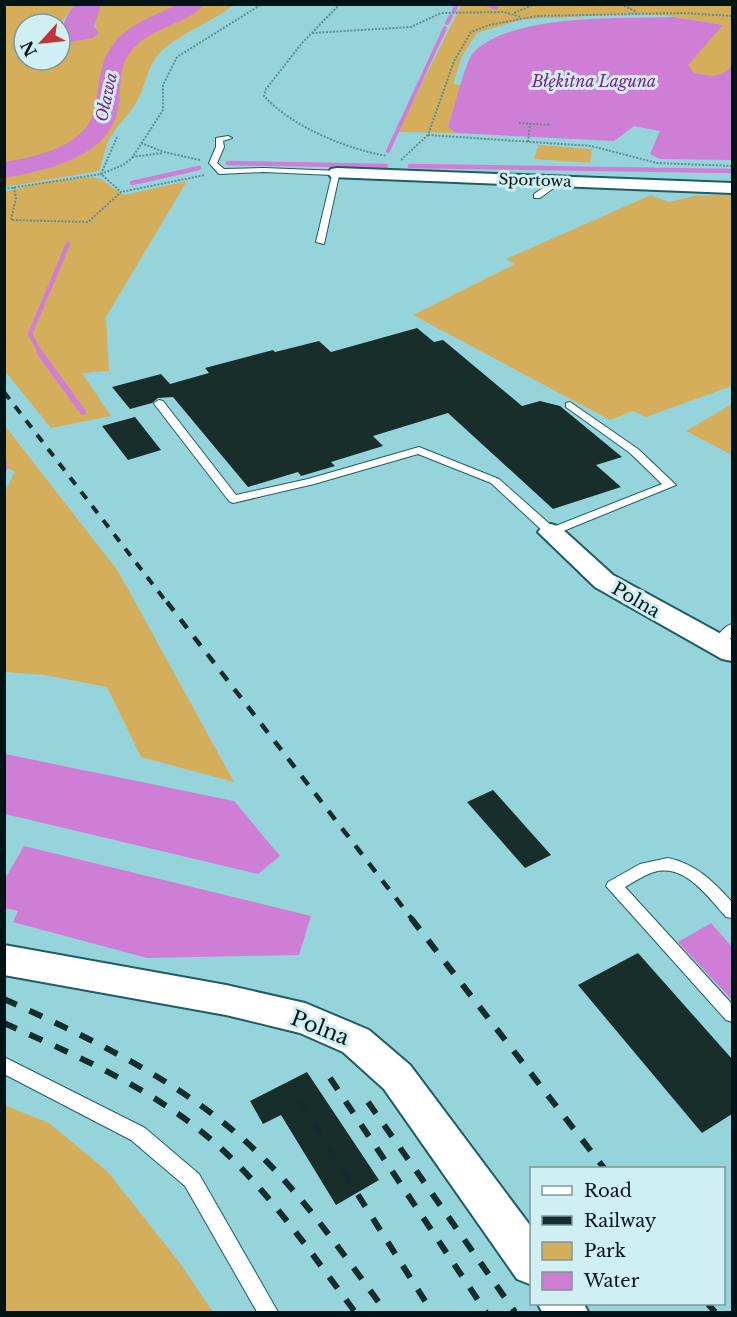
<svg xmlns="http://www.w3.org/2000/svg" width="737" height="1317" viewBox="0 0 737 1317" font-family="'Libre Baskerville',serif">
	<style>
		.green { fill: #d4ae5b; fill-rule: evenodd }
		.water { fill: #cf7ed5 }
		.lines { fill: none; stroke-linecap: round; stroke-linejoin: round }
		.stream-far2 { stroke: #cf7ed5; stroke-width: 4 }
		.stream-far1 { stroke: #cf7ed5; stroke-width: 4.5 }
		.stream { stroke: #cf7ed5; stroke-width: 6 }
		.river { fill: #cf7ed5; fill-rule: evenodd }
		.building { fill: #172e2b }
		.service-casing { stroke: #1e5d64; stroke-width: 2 }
		.minor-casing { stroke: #1e5d64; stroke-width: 4 }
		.path { stroke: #608f94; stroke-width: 2; stroke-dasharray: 2 1.5; stroke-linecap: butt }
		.service { fill: #fff; fill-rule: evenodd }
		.minor { fill: #fff; fill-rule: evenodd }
		.rail-far2 { stroke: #132d2f; stroke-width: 4; stroke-dasharray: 9 9; stroke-linecap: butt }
		.rail-far1 { stroke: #132d2f; stroke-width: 4.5; stroke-dasharray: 11 11; stroke-linecap: butt }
		.rail { stroke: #132d2f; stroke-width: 6; stroke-dasharray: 14 14; stroke-linecap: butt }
		.labels { text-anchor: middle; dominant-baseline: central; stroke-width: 6; stroke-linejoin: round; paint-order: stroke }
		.far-street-label { font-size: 15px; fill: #001416; stroke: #d0eff2 }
		.far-water-label { font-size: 16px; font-style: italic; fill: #811f8a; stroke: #d0eff2 }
		.street-label { font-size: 18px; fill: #001416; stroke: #d0eff2 }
		.near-street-label { font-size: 21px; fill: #001416; stroke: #d0eff2 }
	</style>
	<rect width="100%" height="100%" fill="#96d4db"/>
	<!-- green -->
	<g class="green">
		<path d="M5,5H74L63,20L62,36L99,34C92,23 95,15 101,5H233C213,22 187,30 166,47C148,61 148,80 138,99C131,113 119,123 111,136C105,145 103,161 99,171L5,187ZM24,24H60V60H24Z"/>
		<path d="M461,5H732V65C721,79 711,76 694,73L687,65L723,25L664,15L634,14L523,19L477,33L462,56L453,84L461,85L448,127L456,133L398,132Z"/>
		<polygon points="538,145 592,149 590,163 534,159"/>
		<polygon points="91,177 100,179 124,195 187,181 106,317 109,371 82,373 111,416 51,428 5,371 5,192 42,182"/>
		<polygon points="732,194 732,386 646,417 633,411 610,420 413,315 515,264 506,259 651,195 669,202 694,196"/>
		<polygon points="732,404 732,455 686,431"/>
		<polygon points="5,426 118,571 234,782 141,757 107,687 45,675 5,672 4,494 15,471 5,468"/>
		<polygon points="4,1105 49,1123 107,1171 179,1262 213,1312 5,1312"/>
	</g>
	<!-- water -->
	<g class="water">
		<path d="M74,5H101L94,26L99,33L93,38L65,43C58,28 66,17 74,5Z"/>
		<path d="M674,17L723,25L688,65L694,73C711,76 721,79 732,65V160L660,159L650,154L660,131L634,126L614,141L456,133L448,127C453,113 465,62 473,53C511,13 621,19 674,17Z"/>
		<polygon points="67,148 77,150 56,163 5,173 5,166 50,156"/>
		<polygon points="5,754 234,801 280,856 258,874 5,814"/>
		<polygon points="24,846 311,916 299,955 147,958 13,922 18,911 5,908 5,879"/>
		<polygon points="711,923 732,947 732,1000 678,942"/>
	</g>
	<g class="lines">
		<!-- stream-far2 -->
		<g class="stream-far2">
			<polyline points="486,4 496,8"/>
			<polyline points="454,11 457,4"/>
			<polyline points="447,23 451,16"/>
			<polyline points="388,151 445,28"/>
		</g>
		<!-- stream-far1 -->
		<g class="stream-far1">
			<polyline points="228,163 386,166"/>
			<polyline points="410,166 732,171"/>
			<polyline points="132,183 199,168"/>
			<polyline points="41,354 30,334 68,244"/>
		</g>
		<!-- stream -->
		<g class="stream">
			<polyline points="40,353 83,412"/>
			<polyline points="4,464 4,469"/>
		</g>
		<!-- river -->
		<path class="river" d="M178,4H204C191,23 148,28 131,51C119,65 121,86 119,103C113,157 48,170 4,178V162C37,157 87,146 95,108C100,84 98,63 115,42C130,23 157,15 178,4Z"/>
	</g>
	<!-- building -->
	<g class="building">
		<polygon points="417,328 434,342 443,340 522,406 540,401 560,406 622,457 596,465 621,487 553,509 448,413 373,436 383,446 331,462 335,466 301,476 298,472 248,487 173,397 158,398 152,403 130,409 112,387 161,374 170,384 209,373 205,368 273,350 275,352 319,341 331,352"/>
		<polygon points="135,417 161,450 128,460 102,426"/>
		<polygon points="493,790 551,855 525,868 467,802"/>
		<polygon points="638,953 732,1059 732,1114 702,1133 578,985"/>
		<polygon points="307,1072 379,1180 336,1205 281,1115 263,1124 250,1101"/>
	</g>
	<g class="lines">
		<defs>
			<g id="service">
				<polygon points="228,136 232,138 223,141 224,147 217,163 224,169 264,168 340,171 324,244 316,242 332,175 264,172 219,174 209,163 216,147 216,138"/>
				<polygon points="556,179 563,181 540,198 534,198 534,194"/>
				<polygon points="159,400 163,401 236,495 308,479 419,447 499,479 553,527 662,484 630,453 566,407 566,403 570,402 638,449 676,485 551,536 547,535 491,483 418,454 314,484 233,503 229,501 155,405 154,403"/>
				<path d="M732,624V636L723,648H713L711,645C716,638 723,626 732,624Z"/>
				<path d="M668,858C696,864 713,881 732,902V918L726,917C708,897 685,863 654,872C644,875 634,882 625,887L732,1004V1022L726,1020L606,886L608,882L640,864Z"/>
				<polygon points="4,1057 145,1128 199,1174 278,1312 257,1312 185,1186 131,1140 4,1074"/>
			</g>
			<g id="minor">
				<polygon points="337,168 732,183 732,193 331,177 328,173 331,169"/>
				<polygon points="551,524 560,527 613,575 732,640 732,661 722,659 595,587 538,532 542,527"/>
				<polygon points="4,945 226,985 305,1003 369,1030 410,1065 532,1228 532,1285 517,1279 384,1089 343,1052 300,1033 226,1015 4,975"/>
				<polygon points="538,1304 584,1304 588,1312 542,1312"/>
			</g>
		</defs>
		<!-- service casing -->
		<use href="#service" class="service-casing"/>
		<!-- minor casing -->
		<use href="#minor" class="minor-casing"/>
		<!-- path -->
		<g class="path">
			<path d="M340,4L302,43L266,89L264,96C292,127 347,149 387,156"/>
			<polyline points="621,4 637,12"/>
			<polyline points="514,13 535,4"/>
			<polyline points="312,33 411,27 441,13 504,12 521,17"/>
			<polyline points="519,123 551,125"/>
			<polyline points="428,135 591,146 657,163 732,166"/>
			<polyline points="117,137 101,174 121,192"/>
			<polyline points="528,142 530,123"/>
			<polyline points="141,143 164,152 200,160"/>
			<polyline points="132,157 163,153"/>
			<polyline points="401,160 428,135 454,61 471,32 489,25 537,16 683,13 732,16"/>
			<polyline points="14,187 16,198 11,220 88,222 121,192 205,175"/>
			<polyline points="4,189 101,174 123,165 132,158 163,110 163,85 177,57 262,4"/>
		</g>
		<!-- service -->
		<use href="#service" class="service"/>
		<!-- minor -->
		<use href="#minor" class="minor"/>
		<!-- rail-far2 -->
		<polyline class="rail-far2" points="4,392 168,604"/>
		<!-- rail-far1 -->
		<polyline class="rail-far1" points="167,602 412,919"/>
		<!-- rail -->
		<g class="rail">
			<polyline points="411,918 604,1168"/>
			<path d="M4,999C94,1040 185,1083 257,1152C306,1199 345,1257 386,1312"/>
			<path d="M4,1023C77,1056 154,1089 215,1143C269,1191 312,1254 355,1312"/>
			<polyline points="330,1078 486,1312"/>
			<polyline points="298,1100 432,1312"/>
			<polyline points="368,1102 515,1312"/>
			<polyline points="708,1304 715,1312"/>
		</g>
	</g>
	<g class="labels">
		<!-- far-street labels -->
		<g class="far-street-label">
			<text transform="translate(535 180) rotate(2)">Sportowa</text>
		</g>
		<!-- far-water labels -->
		<g class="far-water-label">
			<text x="594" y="81">Błękitna Laguna</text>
			<text transform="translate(106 97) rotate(-78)">Oława</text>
		</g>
		<!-- street labels -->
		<g class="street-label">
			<text transform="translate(636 600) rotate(30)">Polna</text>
		</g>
		<!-- near-street labels -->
		<g class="near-street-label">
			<text transform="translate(320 1028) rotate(21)">Polna</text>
		</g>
	</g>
	<!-- border -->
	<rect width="737" height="1317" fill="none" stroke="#001416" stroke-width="12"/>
	<!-- legend -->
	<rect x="530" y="1167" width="195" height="138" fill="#d0eff2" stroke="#7d979a" stroke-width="1.5"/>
	<rect x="542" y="1186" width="30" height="9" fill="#ffffff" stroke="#7d979a" stroke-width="1.5"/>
	<text x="584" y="1197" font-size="18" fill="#001416">Road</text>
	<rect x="542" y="1216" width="30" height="9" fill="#132d2f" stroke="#7d979a" stroke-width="1.5"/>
	<text x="584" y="1227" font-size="18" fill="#001416">Railway</text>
	<rect x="542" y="1242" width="30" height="18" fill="#d4ae5b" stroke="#7d979a" stroke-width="1.5"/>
	<text x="584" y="1257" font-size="18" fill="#001416">Park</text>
	<rect x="542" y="1272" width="30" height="18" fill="#cf7ed5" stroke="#7d979a" stroke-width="1.5"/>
	<text x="584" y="1287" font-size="18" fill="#001416">Water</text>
	<!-- north arrow -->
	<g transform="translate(42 42) rotate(243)"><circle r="28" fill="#d0eff2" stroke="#7d979a" stroke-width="1.5"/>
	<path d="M0-4.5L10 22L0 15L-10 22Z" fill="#c23336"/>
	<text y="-9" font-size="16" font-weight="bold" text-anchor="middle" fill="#001416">N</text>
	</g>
</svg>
